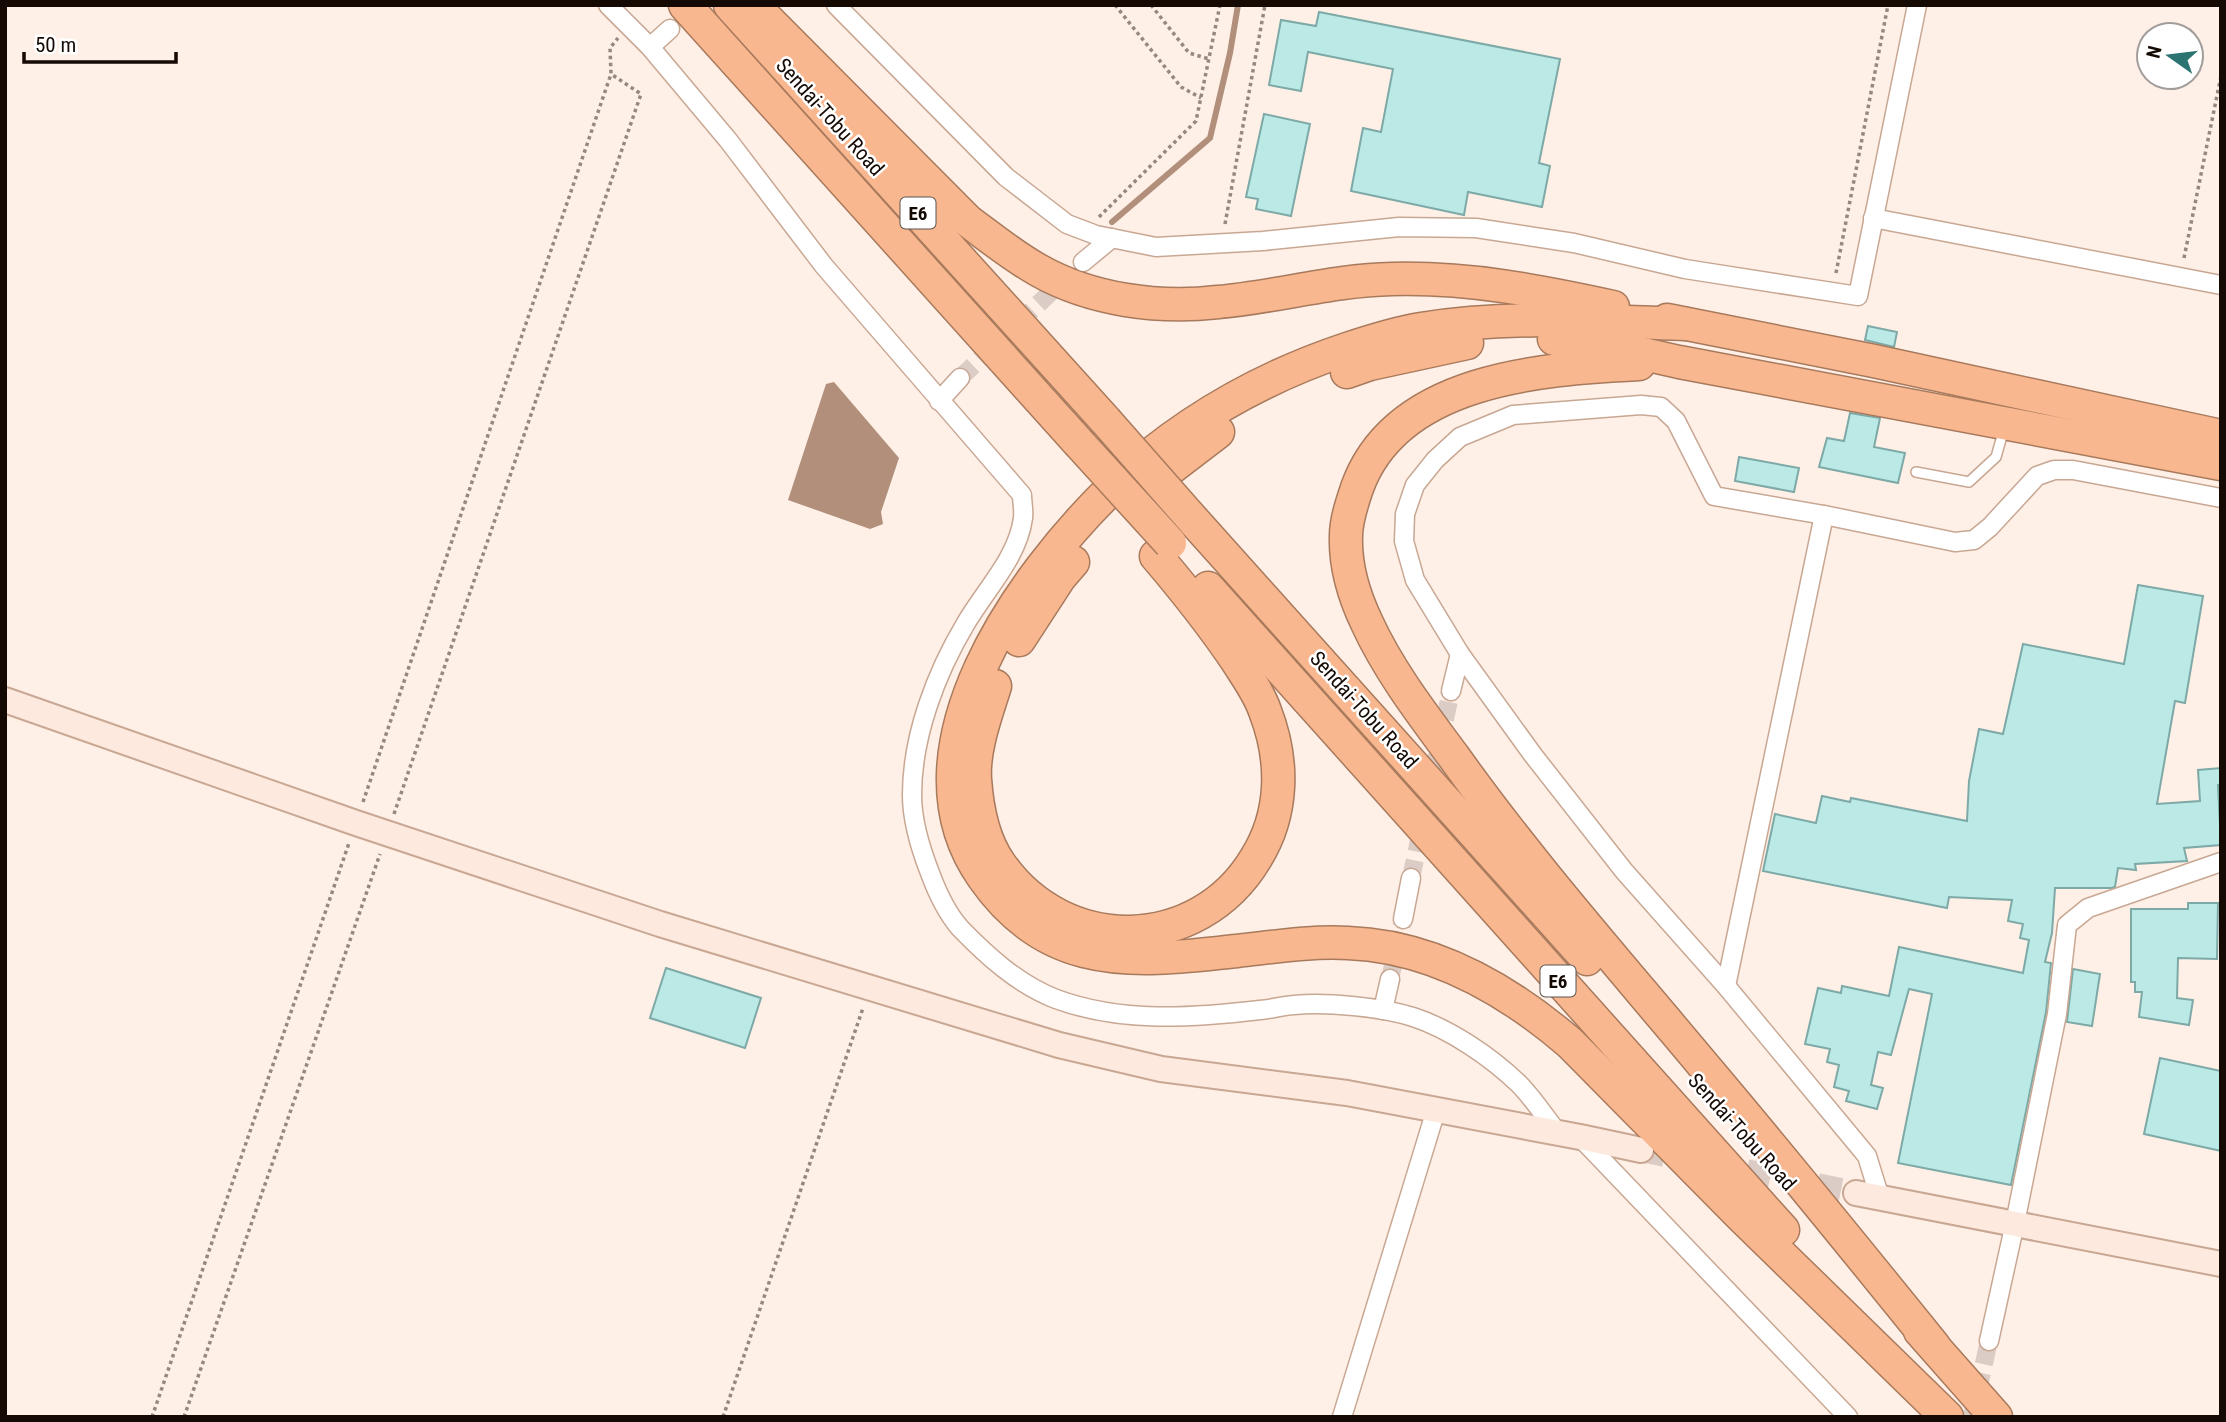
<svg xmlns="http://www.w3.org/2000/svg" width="2226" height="1422" viewBox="0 0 2226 1422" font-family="'Roboto Condensed',sans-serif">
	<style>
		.water { fill: #b18f7a }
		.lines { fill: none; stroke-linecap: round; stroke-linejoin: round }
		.stream { stroke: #b18f7a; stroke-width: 6 }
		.building { fill: #bbe9e6; stroke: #7da9a6; stroke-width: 2 }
		.street-tunnel { stroke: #dbccc5; stroke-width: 18; stroke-dasharray: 18 9; stroke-linecap: butt }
		.secondary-tunnel { stroke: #dbccc5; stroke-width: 24; stroke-dasharray: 24 12; stroke-linecap: butt }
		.lane-casing { stroke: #c8a793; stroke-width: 12 }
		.street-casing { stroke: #c8a793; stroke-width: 21 }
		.secondary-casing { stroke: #c8a793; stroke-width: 28 }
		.highway-casing { stroke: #a87a5d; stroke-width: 35 }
		.path { stroke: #958881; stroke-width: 3.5; stroke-dasharray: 3.5 3.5; stroke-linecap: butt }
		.lane { stroke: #fff; stroke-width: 9 }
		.street { stroke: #fff; stroke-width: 18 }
		.secondary { stroke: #fde9dd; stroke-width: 24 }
		.highway { stroke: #f8b78e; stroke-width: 32 }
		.highway-bridge-casing { stroke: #a87a5d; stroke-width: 35; stroke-linecap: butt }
		.highway-bridge { stroke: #f8b78e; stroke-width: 32 }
		.labels { text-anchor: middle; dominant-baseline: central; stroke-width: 5; stroke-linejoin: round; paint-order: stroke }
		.shield { fill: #fff; stroke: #5a534f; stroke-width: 2 }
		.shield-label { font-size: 19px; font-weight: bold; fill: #140903 }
		.street-label { font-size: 21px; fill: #140903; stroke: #fff }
	</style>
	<rect width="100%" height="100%" fill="#feefe7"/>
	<!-- water -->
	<polygon class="water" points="834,382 899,458 881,512 883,524 870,529 788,500 826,384"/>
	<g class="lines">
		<!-- stream -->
		<polyline class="stream" points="1112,222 1210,138 1230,53 1238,5"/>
	</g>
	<!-- building -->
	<g class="building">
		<polygon points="1319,12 1560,59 1539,163 1550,166 1542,207 1468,192 1464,215 1351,191 1363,128 1381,132 1393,69 1308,52 1301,91 1269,85 1281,20 1316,26"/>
		<polygon points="1264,114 1310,124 1291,216 1256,209 1258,199 1246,197"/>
		<polygon points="1868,326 1897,332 1894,347 1865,340"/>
		<polygon points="1850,413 1880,418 1874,447 1905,453 1898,483 1819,467 1827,438 1844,441"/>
		<polygon points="1739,457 1799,468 1794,492 1735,481"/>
		<polygon points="2138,585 2203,596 2185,703 2175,701 2157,804 2200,801 2198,770 2221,768 2221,785 2218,785 2221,845 2184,848 2187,861 2135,864 2136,870 2118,868 2115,887 2111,888 2055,888 2052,933 2045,962 2051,963 2046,1012 2011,1185 1898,1163 1932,994 1909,989 1891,1055 1878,1052 1871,1085 1883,1088 1877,1109 1846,1101 1849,1091 1834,1087 1839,1065 1827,1062 1830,1049 1805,1044 1818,988 1841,993 1842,986 1889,996 1899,947 2023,973 2029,940 2020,938 2023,924 2008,921 2012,900 1949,897 1947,908 1763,871 1775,814 1816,823 1822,796 1850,802 1851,798 1967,821 1969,781 1979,729 2003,734 2023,644 2124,664"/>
		<polygon points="2188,903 2218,903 2217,959 2178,958 2177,998 2193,1000 2189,1025 2139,1017 2142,992 2135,992 2135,982 2131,982 2131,909 2188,909"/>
		<polygon points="666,968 761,998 745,1048 650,1018"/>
		<polygon points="2073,969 2100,974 2092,1026 2067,1022"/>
		<polygon points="2160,1058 2221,1071 2221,1151 2144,1134"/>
	</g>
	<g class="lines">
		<!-- street-tunnel -->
		<g class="street-tunnel">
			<polyline points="960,378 1067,277"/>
			<polyline points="1411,878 1451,691"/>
			<polyline points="1390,979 1403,919"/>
			<polyline points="1972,1417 1989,1341"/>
		</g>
		<!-- secondary-tunnel -->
		<polyline class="secondary-tunnel" points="1641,1150 1856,1193"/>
		<defs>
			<polyline id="lane" points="1916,472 1969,482 1996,457 2004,429"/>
			<g id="street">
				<path d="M608,5L650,47L728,140L824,266L1022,495C1022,502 1024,510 1023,518C1018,557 986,589 966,623C936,673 912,736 912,795C912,821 921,850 930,873C937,892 946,912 960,928C987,956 1019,985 1056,999C1121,1023 1192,1018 1260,1010C1271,1009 1282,1006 1294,1005C1326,1002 1382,1007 1413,1017C1450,1029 1491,1057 1519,1084C1533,1098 1545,1117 1558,1133"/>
				<polyline points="836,5 1006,177 1067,224 1096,235 1156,247 1263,241 1399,227 1476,228 1574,243 1685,269 1858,296 1917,5"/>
				<polyline points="650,47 670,29"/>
				<polyline points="1873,218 2221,285"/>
				<polyline points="1083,262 1112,238"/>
				<polyline points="939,401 960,378"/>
				<polyline points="1451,691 1460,654"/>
				<polyline points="1403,919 1411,878"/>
				<polyline points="1726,986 1824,515"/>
				<polyline points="1383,1010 1390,979"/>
				<polyline points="1580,1137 1848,1417"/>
				<polyline points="1880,1198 1867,1156 1726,986 1624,871 1533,755 1460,654 1415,580 1404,541 1405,514 1415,485 1435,460 1460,437 1513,415 1641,405 1661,407 1676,421 1714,496 1824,515 1955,542 1974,540 1990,527 2037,476 2054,470 2073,470 2221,498"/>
				<polyline points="1989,1341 2015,1223 2057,1014 2067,925 2088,908 2221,862"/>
				<polyline points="1342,1417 1436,1110"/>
			</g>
			<g id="secondary">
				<polyline points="5,700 356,823 660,924 1059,1045 1161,1069 1347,1093 1580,1137 1641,1150"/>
				<polyline points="1856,1193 2221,1264"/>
			</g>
			<g id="highway">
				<polyline points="685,5 1078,442"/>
				<polyline points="730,5 1106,421"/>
				<path d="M753,5L968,221C991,238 1013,256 1038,270C1091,300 1158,309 1218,302C1276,297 1334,280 1392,279C1469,277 1539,291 1613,307"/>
				<polyline points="1667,320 1874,361 2221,436"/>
				<path d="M1686,324C1598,321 1509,315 1421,329C1396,333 1371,341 1347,349C1260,378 1180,424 1113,487C1022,575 894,751 983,877C1008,913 1041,940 1084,951C1135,964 1187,956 1237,951C1274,947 1311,941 1348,943C1433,946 1507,989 1570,1043L1741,1216L1947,1417"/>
				<polyline points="1554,339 1590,342 1679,362 2221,464"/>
				<path d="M1639,364C1540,369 1396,379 1357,488C1352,503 1346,520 1346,536C1345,565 1354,596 1367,623C1389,671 1423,715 1454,757C1531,865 1619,964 1704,1066C1782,1158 1858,1252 1934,1346"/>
				<polyline points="1347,372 1370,364 1467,343"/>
				<polyline points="1137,494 1218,432"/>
				<polyline points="1194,521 1587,959"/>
				<polyline points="1208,588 1783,1230"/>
				<polyline points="1019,640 1060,577 1073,562"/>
				<path d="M995,686C986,715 973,749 975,779C977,808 983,840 1000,864C1064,956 1198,955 1256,858C1284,813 1284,760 1265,711C1259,693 1247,677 1237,661C1212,624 1185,590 1156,556"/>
				<polyline points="1920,1331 1996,1417"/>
			</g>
		</defs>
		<!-- lane casing -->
		<use href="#lane" class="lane-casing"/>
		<!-- street casing -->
		<use href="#street" class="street-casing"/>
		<!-- secondary casing -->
		<use href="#secondary" class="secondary-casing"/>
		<!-- highway casing -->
		<use href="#highway" class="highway-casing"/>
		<!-- path -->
		<g class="path">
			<polyline points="1115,5 1181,87 1201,98"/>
			<polyline points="1151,5 1189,53 1209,59"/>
			<polyline points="1099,217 1196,121 1220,5"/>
			<polyline points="1225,224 1265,5"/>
			<polyline points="2184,258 2221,76"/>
			<polyline points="1836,273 1888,5"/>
			<polyline points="363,802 611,74"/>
			<polyline points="394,814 641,94 611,74 610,48 618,38"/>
			<polyline points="152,1417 349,843"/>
			<polyline points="184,1417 380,854"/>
			<polyline points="723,1417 863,1008"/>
		</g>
		<!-- lane -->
		<use href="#lane" class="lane"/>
		<!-- street -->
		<use href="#street" class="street"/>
		<!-- secondary -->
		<use href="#secondary" class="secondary"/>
		<!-- highway -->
		<use href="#highway" class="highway"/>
		<defs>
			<g id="highway-bridge">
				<polyline points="1106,421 1194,521"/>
				<polyline points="1078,442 1170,543"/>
			</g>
		</defs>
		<!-- highway-bridge casing -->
		<use href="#highway-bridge" class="highway-bridge-casing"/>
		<!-- highway-bridge -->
		<use href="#highway-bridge" class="highway-bridge"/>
	</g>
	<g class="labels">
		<!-- shield labels -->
		<g class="shield">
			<rect x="900.5" y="197.5" width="35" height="31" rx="5"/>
			<rect x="1540.5" y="965.5" width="35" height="31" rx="5"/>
		</g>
		<g class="shield-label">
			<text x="918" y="213">E6</text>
			<text x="1558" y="981">E6</text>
		</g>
		<!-- street labels -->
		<g class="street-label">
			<text transform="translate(830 117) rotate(48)">Sendai-Tobu Road</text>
			<text transform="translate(1364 710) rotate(48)">Sendai-Tobu Road</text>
			<text transform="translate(1742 1132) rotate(48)">Sendai-Tobu Road</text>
		</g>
	</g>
	<!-- border -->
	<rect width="2226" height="1422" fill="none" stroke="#140903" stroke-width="14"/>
	<!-- north arrow -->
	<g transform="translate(2170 56) rotate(284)"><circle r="33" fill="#ffffff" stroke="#a19d9a" stroke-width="2"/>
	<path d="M0-5L12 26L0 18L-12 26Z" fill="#2b7471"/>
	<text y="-10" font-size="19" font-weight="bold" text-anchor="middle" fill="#140903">N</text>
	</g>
	<!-- scale -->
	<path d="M24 52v10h152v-10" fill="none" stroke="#140903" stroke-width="3.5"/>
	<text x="35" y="52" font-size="21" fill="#140903" stroke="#ffffff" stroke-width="5" paint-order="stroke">50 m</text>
</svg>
